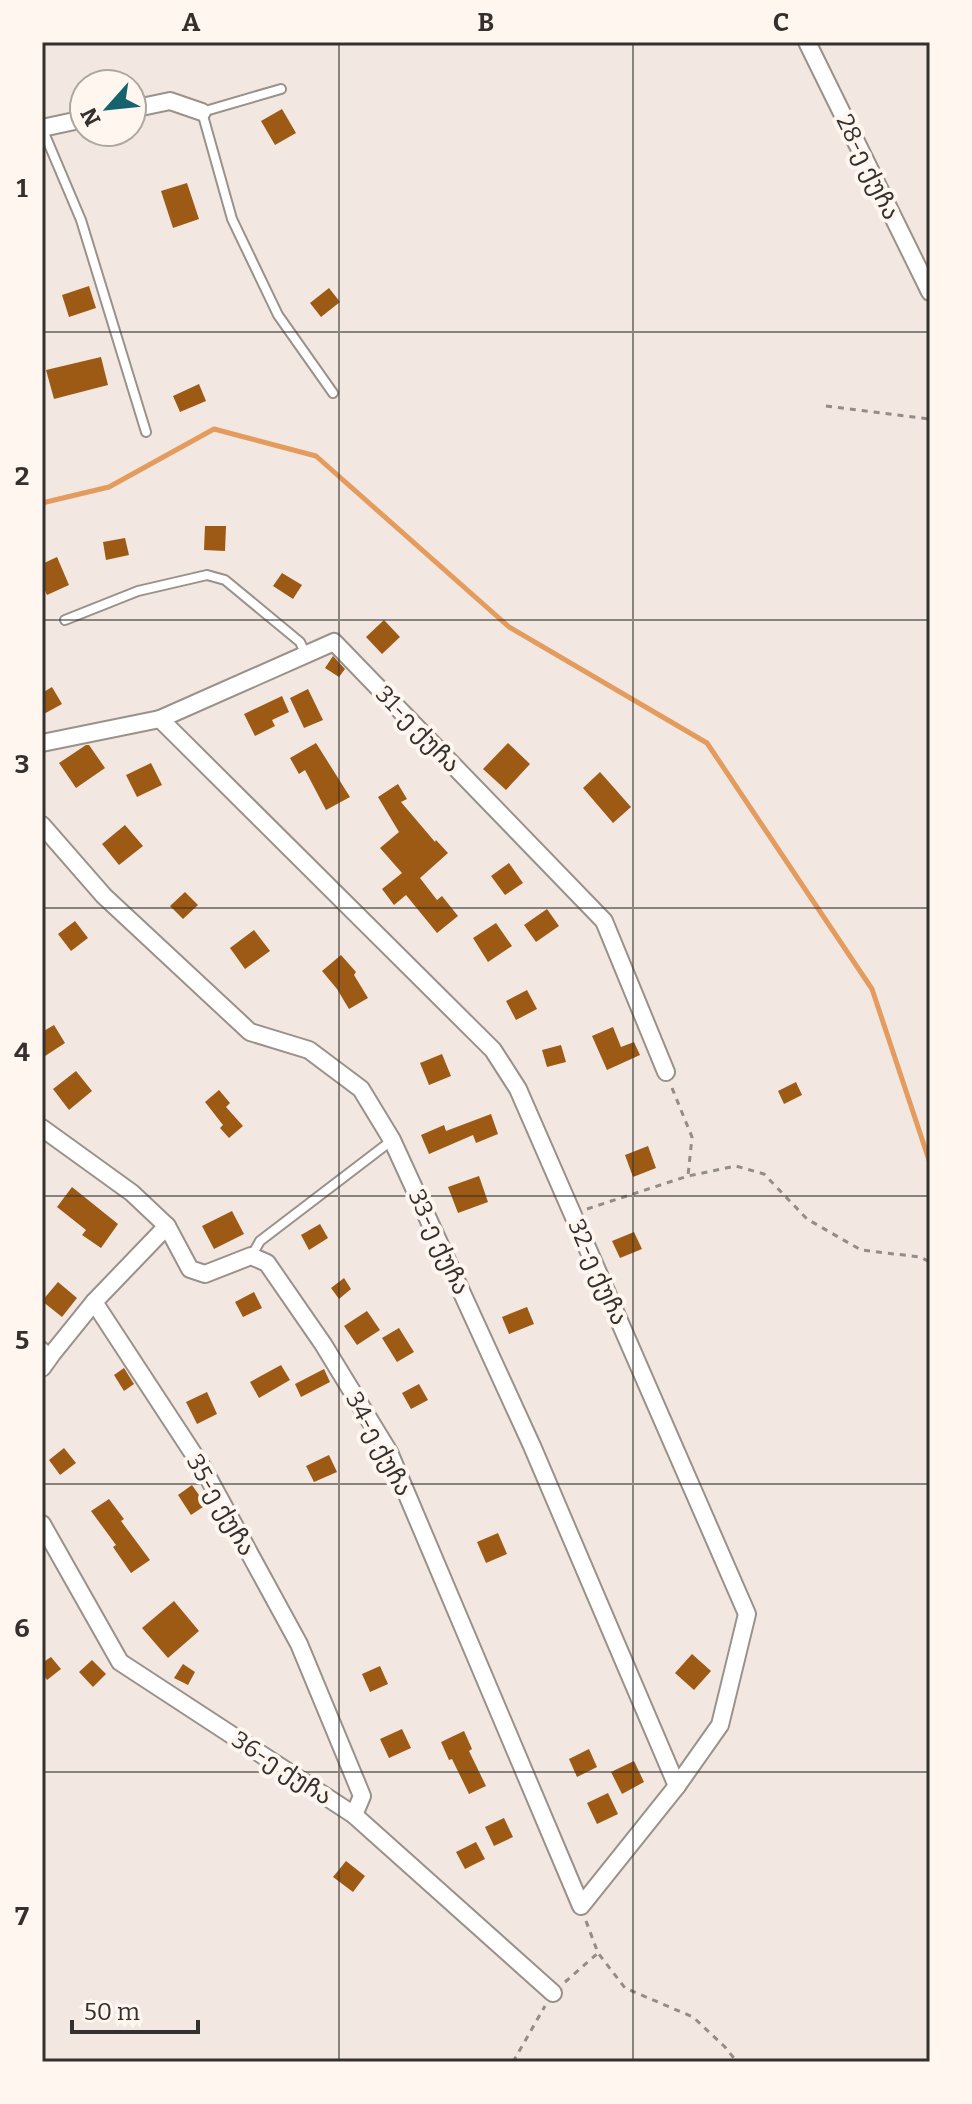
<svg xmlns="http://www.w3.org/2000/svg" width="972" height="2104" viewBox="0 0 972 2104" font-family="Bitter,'Noto Sans Georgian',serif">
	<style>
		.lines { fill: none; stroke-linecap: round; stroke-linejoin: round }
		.stream { stroke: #e49b5e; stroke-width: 5 }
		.building { fill: #9d5a15 }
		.service-casing { stroke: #99918a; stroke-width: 12 }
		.minor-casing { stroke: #99918a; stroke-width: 20 }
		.path { stroke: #938c87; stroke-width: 3; stroke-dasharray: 6 6; stroke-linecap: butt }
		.service { stroke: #fff; stroke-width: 8 }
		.minor { stroke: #fff; stroke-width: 16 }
		.grid { fill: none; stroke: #33302d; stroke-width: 2; stroke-opacity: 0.55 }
		.labels { text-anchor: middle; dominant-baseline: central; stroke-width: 8; stroke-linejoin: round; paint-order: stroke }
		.street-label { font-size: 24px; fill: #33302d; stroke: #fff6ef }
		.neatline { fill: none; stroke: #33302d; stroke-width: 3 }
		.grid-label { font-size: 26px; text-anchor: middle; font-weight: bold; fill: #33302d }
	</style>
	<rect width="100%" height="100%" fill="#f2e8e1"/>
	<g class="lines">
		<!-- stream -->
		<polyline class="stream" points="42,503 109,487 214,429 316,456 509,627 707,743 872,989 930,1163"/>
	</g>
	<!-- building -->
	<g class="building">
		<polygon points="282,109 296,133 275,145 261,121"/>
		<polygon points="187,183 199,219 173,228 161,191"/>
		<polygon points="89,286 96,308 69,317 62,295"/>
		<polygon points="329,288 340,302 321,317 310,303"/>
		<polygon points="101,357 108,385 54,399 46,370"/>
		<polygon points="199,384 206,401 180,412 173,396"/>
		<polygon points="205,526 226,526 225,551 204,550"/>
		<polygon points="125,538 129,555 106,560 103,542"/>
		<polygon points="57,557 69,585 47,595 42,584 42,564"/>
		<polygon points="282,573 302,585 293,599 273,586"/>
		<polygon points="384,620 400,637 382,654 366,637"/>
		<polygon points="333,656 345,669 339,677 325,668"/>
		<polygon points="52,687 62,704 42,715 42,693"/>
		<polygon points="308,689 323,720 304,728 290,698"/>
		<polygon points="282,696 289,712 272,720 275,726 255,736 244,714"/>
		<polygon points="316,743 350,797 326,810 305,770 299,774 290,758"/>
		<polygon points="508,743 530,764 506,790 483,769"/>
		<polygon points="86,745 89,745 105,768 76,788 59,763"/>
		<polygon points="151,763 162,785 137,797 126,775"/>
		<polygon points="600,772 631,807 613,823 583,788"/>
		<polygon points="398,784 407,799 401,802 435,842 436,840 448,853 420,878 437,900 442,896 458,916 437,933 406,895 394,905 382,889 402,873 380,848 399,832 378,797"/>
		<polygon points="125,825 143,846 119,865 102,844"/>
		<polygon points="509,863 523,883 505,895 491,876"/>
		<polygon points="185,892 198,905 183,919 170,906"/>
		<polygon points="547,909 559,926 536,942 524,925"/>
		<polygon points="75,921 88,938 71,951 58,934"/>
		<polygon points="496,923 512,946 488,962 473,938"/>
		<polygon points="254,930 270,951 245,969 230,948"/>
		<polygon points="341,955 356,972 354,975 368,998 349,1009 337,989 322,971"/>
		<polygon points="527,990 537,1009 516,1020 506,1001"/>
		<polygon points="54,1025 65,1043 42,1058 42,1032"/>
		<polygon points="613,1027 621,1047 634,1042 640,1055 607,1070 592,1036"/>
		<polygon points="561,1045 566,1062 547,1067 542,1050"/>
		<polygon points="442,1054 451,1076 429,1085 420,1063"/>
		<polygon points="76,1071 92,1091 69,1110 53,1089"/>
		<polygon points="796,1082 802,1095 784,1104 778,1091"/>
		<polygon points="219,1090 230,1103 226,1107 243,1126 229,1138 220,1128 223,1125 205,1102"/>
		<polygon points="491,1114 498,1134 476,1143 473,1135 429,1154 421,1135 444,1125 446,1131"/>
		<polygon points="648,1146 656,1168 633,1177 625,1155"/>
		<polygon points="479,1176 488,1202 458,1213 448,1187"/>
		<polygon points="72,1187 118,1224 101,1248 82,1235 86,1230 57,1207"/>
		<polygon points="232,1211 244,1234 214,1249 202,1226"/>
		<polygon points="320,1224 328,1238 309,1250 301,1235"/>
		<polygon points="634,1232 642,1249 620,1258 612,1241"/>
		<polygon points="344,1278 351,1289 339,1299 331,1288"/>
		<polygon points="58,1282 77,1298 62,1317 42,1301"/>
		<polygon points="254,1292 262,1308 243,1317 235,1302"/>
		<polygon points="527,1307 534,1324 509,1334 502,1317"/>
		<polygon points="367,1311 380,1330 357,1345 344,1326"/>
		<polygon points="399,1328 414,1352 397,1362 382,1338"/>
		<polygon points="281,1365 290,1380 259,1398 250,1382"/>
		<polygon points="124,1368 134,1384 124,1391 114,1375"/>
		<polygon points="324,1369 330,1382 301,1397 295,1384"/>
		<polygon points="419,1384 428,1400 411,1409 402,1393"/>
		<polygon points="207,1392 217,1414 197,1424 186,1402"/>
		<polygon points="64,1448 76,1463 60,1475 49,1460"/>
		<polygon points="329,1455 337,1472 314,1482 306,1466"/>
		<polygon points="192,1485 206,1505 191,1515 178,1495"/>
		<polygon points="109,1499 124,1519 121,1521 150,1560 131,1573 113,1547 116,1545 91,1511"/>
		<polygon points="498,1533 507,1554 486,1563 477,1542"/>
		<polygon points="174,1601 199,1631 168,1658 142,1628"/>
		<polygon points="692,1654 711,1671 694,1690 675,1673"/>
		<polygon points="51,1657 61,1669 47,1680 42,1673 42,1663"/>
		<polygon points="92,1660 106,1674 93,1687 79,1672"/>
		<polygon points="183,1664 195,1672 188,1685 174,1678"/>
		<polygon points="380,1666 388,1684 370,1692 362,1674"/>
		<polygon points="402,1729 411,1748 389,1758 380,1739"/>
		<polygon points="464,1731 472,1749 469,1751 486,1786 469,1794 452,1759 449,1760 441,1742"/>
		<polygon points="589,1749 597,1767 577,1777 569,1759"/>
		<polygon points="634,1761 644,1782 622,1794 611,1772"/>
		<polygon points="608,1793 618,1814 597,1824 587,1803"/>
		<polygon points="504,1818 513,1837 494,1846 485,1827"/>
		<polygon points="476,1842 485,1859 465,1869 456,1852"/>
		<polygon points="346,1861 365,1876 353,1892 333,1877"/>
	</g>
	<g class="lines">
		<defs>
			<g id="service">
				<polyline points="281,89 202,112 232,219 278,315 333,393"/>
				<polyline points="42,128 81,220 146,432"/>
				<polyline points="65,620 138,591 207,575 225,580 300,642 306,655"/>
				<polyline points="252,1255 260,1241 391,1141"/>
				<polyline points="42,1346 52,1354"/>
			</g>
			<g id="minor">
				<polyline points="807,42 930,292"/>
				<polyline points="132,109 170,101 202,112"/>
				<polyline points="42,128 84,119"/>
				<polyline points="42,743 160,719 334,642 604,921 666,1072"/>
				<polyline points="42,825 104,896 250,1032 309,1050 361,1089 392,1140 532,1446 677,1786"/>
				<polyline points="42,1128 132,1193 167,1226 190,1269 205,1274 251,1256 267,1263 323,1344 389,1452 581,1906 677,1786 720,1725 747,1614 518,1089 493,1050 160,719"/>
				<polyline points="167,1226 94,1302 204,1470 299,1644 362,1796 354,1815"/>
				<polyline points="42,1368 52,1354 94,1302"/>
				<polyline points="42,1524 120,1662 354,1815 553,1993"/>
			</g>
		</defs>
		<!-- service casing -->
		<use href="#service" class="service-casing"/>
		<!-- minor casing -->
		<use href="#minor" class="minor-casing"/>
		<!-- path -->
		<g class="path">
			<polyline points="826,406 930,419"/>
			<polyline points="672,1088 692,1137 688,1176"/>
			<polyline points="587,1209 688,1176 736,1166 764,1174 807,1219 861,1250 920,1257 930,1262"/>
			<polyline points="586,1921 598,1953 625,1988 693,2017 725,2047 737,2062"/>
			<polyline points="565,1982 598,1953"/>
			<polyline points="513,2062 545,2006"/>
		</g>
		<!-- service -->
		<use href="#service" class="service"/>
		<!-- minor -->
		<use href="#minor" class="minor"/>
	</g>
	<!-- grid -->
	<path class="grid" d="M339,42V2062M633,42V2062M42,332H930M42,620H930M42,908H930M42,1196H930M42,1484H930M42,1772H930"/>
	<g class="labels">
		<!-- street labels -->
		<g class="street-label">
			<text transform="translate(868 167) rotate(64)">28-ე ქუჩა</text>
			<text transform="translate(418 729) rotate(46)">31-ე ქუჩა</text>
			<text transform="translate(439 1242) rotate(65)">33-ე ქუჩა</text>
			<text transform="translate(598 1272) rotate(66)">32-ე ქუჩა</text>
			<text transform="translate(379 1444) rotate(62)">34-ე ქუჩა</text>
			<text transform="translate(221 1505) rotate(60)">35-ე ქუჩა</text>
			<text transform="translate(282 1768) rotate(33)">36-ე ქუჩა</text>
		</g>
	</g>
	<!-- border -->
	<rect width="972" height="2104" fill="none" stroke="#fff6ef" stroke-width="88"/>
	<!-- north arrow -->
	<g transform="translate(108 108) rotate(243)"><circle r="38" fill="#fff6ef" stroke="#ada7a1" stroke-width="2"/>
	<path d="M0-6L14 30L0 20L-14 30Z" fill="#16636e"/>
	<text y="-12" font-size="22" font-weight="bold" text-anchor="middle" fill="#33302d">N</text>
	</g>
	<!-- scale -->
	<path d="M72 2020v12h126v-12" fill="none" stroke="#33302d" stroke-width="4"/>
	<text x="84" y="2020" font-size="24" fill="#33302d" stroke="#fff6ef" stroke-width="6" paint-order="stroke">50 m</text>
	<rect x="44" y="44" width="884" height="2016" class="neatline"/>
	<g class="grid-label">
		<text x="191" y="31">A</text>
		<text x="486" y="31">B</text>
		<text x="781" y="31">C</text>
		<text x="22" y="197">1</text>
		<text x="22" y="485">2</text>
		<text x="22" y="773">3</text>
		<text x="22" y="1061">4</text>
		<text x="22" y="1349">5</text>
		<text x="22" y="1637">6</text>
		<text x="22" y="1925">7</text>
	</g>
</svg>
